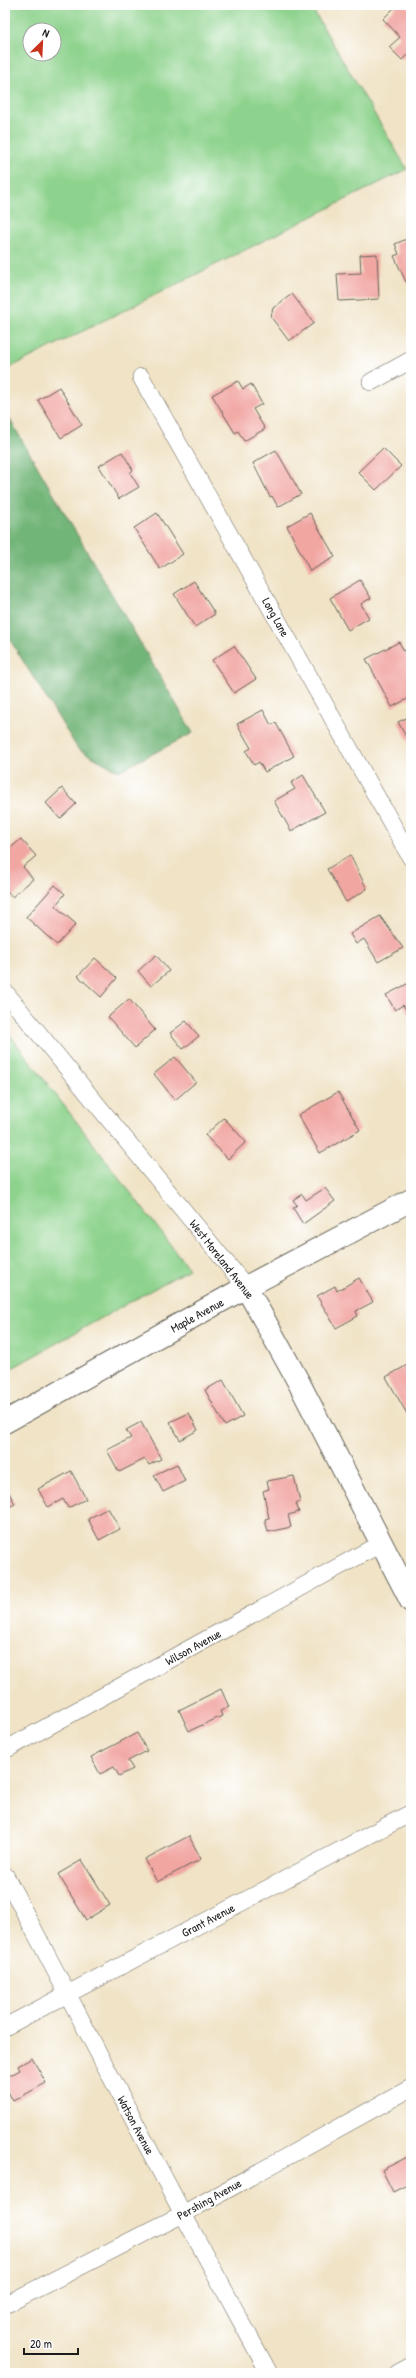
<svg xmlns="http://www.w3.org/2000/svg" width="416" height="2378" viewBox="0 0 416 2378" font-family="'Patrick Hand',sans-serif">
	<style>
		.green { fill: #8ed38d; stroke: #557854; fill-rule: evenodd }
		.forest { fill: #72b578; stroke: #47684a }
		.building { fill: #f1a6a2 }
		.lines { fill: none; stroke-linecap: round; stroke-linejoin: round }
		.street-casing { stroke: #666258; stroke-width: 18 }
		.secondary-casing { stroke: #666258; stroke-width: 24 }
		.street { stroke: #fff; stroke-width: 17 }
		.secondary { stroke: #fff; stroke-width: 22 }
		.labels { text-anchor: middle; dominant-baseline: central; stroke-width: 3; stroke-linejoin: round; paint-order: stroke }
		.street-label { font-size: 12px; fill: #1c1c1c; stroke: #fff }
	</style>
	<rect width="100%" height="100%" fill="#fff"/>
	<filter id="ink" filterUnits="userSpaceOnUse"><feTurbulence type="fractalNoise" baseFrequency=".025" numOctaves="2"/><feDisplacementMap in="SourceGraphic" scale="8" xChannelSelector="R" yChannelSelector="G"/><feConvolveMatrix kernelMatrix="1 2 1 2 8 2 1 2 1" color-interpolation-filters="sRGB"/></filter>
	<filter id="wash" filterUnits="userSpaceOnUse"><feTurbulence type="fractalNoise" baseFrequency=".012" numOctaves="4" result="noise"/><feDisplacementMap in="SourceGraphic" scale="16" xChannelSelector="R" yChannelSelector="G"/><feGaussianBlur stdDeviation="0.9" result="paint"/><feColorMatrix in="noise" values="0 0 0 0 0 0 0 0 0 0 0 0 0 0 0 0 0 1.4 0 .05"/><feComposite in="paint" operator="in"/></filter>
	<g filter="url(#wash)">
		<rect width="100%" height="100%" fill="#f0e3c6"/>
		<!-- green -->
		<g class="green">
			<path d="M5,5H310L407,169L5,370ZM30,30H54V54H30Z"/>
			<polygon points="10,1035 189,1269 5,1372 5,1039"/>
		</g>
		<!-- forest -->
		<polygon class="forest" points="5,411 193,733 119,771 78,749 5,632"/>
		<g id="blocks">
			<!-- building -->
			<g class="building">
				<polygon points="397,5 406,5 411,10 411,51 402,60 389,47 400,37 383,19"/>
				<polygon points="411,237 411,279 406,282 394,256 399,254 395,244"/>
				<polygon points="377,254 379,299 339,301 337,274 361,273 360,255"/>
				<polygon points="292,294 314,323 289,341 271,317 273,308"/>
				<polygon points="238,381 243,389 251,384 262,404 253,409 265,429 244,441 238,431 235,433 212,395"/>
				<polygon points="59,387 82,425 61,438 38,400"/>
				<polygon points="383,448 401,466 376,490 358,472"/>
				<polygon points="276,450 301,494 278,507 272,496 270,497 253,463"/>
				<polygon points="122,452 133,470 130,473 139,487 119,499 99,466"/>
				<polygon points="157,513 183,554 160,569 134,528"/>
				<polygon points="310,513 335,557 310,571 287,526"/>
				<polygon points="360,580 371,598 361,604 369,618 348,630 330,598"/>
				<polygon points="194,581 215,614 195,627 174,594"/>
				<polygon points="399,642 411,664 411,697 392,707 366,659"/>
				<polygon points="234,646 256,679 234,693 212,660"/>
				<polygon points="263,710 271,725 276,723 294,756 265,772 259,762 254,765 246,751 251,748 237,724"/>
				<polygon points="411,716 411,746 398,722"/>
				<polygon points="303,775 325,812 291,831 274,801 295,789 291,783"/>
				<polygon points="62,788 76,804 60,819 46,803"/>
				<polygon points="21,839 36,856 23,867 33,879 12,897 5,888 5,853"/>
				<polygon points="350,855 367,889 346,902 327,869"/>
				<polygon points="55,885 65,894 55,906 76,924 57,945 26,917"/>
				<polygon points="380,916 403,948 378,962 364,939 356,944 350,934"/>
				<polygon points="156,955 169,971 151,986 138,971"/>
				<polygon points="95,958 117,978 101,997 78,976"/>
				<polygon points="411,982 411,1018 403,1005 395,1010 386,995"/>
				<polygon points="129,999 155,1030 135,1048 108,1017"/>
				<polygon points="186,1021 199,1036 183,1049 170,1033"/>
				<polygon points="175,1057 196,1082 175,1100 154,1074"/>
				<polygon points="338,1092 360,1130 320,1153 298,1115"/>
				<polygon points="224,1118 246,1142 228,1159 205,1135"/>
				<polygon points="325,1188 335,1201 303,1224 293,1208 297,1205 293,1200 302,1194 306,1200"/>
				<polygon points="359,1278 373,1302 356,1311 358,1316 336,1328 317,1296 335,1286 337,1291"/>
				<polygon points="411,1363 411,1418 410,1419 386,1377"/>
				<polygon points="223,1380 243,1416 225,1426 205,1390"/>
				<polygon points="189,1413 198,1430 180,1440 170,1422"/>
				<polygon points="141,1422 161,1459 149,1465 145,1459 119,1472 107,1450 131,1438 126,1430"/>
				<polygon points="177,1464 185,1481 163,1492 154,1475"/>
				<polygon points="71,1471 86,1499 68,1508 63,1499 48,1507 38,1489"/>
				<polygon points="294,1476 300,1502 296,1503 299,1512 288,1515 291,1527 268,1532 265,1519 269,1518 263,1491 269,1489 267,1481"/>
				<polygon points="5,1485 15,1504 5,1509"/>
				<polygon points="108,1508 120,1529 99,1540 88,1519"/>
				<polygon points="221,1689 229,1707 220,1711 222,1716 189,1731 179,1710"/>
				<polygon points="137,1733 147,1751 128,1761 133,1769 119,1776 114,1767 100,1774 91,1757"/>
				<polygon points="189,1836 201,1859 157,1882 145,1859"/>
				<polygon points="82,1860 110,1905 86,1920 58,1874"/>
				<polygon points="32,2058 46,2083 13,2101 5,2086 5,2078 20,2070 18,2066"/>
				<polygon points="411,2155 411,2183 393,2192 382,2170"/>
			</g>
		</g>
	</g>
	<g filter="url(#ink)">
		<use href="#blocks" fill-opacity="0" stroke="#666258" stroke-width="1"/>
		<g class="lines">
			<defs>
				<g id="street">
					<polyline points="141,377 411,858"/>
					<polyline points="371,382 411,360"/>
					<polyline points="5,992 246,1287"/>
					<polyline points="5,1750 380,1544"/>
					<polyline points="5,1875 183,2214 269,2373"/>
					<polyline points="5,2027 411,1813"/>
					<polyline points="5,2305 183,2214 411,2088"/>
					<polyline points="398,2373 411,2366"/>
				</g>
				<g id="secondary">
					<polyline points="246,1287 298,1381 411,1601"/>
					<polyline points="5,1422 246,1287 411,1200"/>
				</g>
			</defs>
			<!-- street casing -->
			<use href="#street" class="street-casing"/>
			<!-- secondary casing -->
			<use href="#secondary" class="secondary-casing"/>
			<!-- street -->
			<use href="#street" class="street"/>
			<!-- secondary -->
			<use href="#secondary" class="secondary"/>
		</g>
	</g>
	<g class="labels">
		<!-- street labels -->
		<g class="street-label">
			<text transform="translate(276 617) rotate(61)">Long Lane</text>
			<text transform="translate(222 1259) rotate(52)">West Moreland Avenue</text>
			<text transform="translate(197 1315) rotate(-29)">Maple Avenue</text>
			<text transform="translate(193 1647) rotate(-29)">Wilson Avenue</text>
			<text transform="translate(208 1920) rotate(-28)">Grant Avenue</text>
			<text transform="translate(136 2125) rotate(62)">Watson Avenue</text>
			<text transform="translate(209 2199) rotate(-29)">Pershing Avenue</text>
		</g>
	</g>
	<!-- margin -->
	<rect width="416" height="2378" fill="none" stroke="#fff" stroke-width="20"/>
	<!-- north arrow -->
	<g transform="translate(42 42) rotate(24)"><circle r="19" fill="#ffffff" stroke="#a4a4a4"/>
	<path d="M0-3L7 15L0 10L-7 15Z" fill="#c8321e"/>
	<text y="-6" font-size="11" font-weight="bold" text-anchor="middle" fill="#1c1c1c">N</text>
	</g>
	<!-- scale -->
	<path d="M24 2348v6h54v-6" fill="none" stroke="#1c1c1c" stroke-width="2"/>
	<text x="30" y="2348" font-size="12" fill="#1c1c1c" stroke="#ffffff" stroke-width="3" paint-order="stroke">20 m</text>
</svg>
